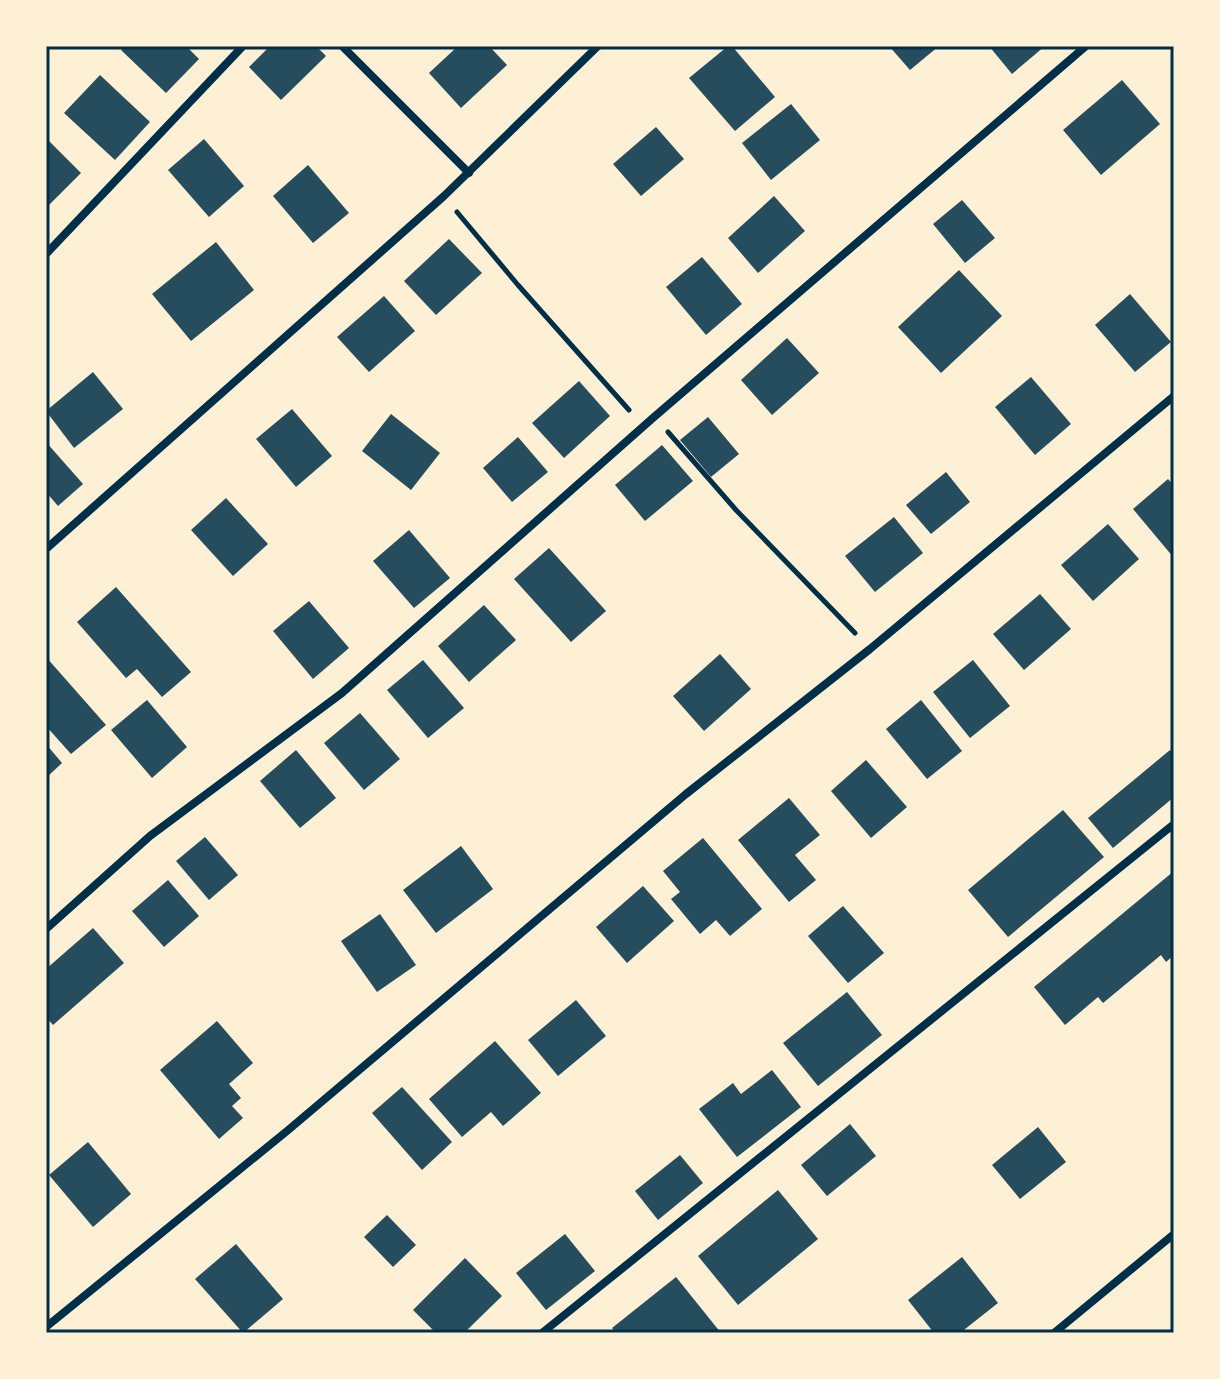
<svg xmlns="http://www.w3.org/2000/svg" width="1220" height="1379" viewBox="0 0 1220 1379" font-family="'Fira Sans Condensed',sans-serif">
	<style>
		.building { fill: #264d5e }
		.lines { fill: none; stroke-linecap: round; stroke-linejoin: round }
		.path { stroke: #003049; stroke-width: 5 }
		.minor { stroke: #003049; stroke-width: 8 }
		.neatline { fill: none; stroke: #003049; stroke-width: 3 }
	</style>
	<rect width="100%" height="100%" fill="#fdf0d5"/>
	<!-- building -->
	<g class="building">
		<polygon points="125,46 186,46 199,59 166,93 121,50"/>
		<polygon points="270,46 316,46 326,56 281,100 249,67"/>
		<polygon points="458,46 489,46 507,65 461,108 429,73"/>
		<polygon points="728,46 732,46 775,97 735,131 689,78"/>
		<polygon points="889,46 939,46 910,70"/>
		<polygon points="989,46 1045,46 1012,74"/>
		<polygon points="100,75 150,122 115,160 64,113"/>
		<polygon points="1122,80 1160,124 1101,175 1063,130"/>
		<polygon points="791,104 820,140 771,180 742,143"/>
		<polygon points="656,127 684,159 641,196 613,164"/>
		<polygon points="46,138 81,173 46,208"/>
		<polygon points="204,139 244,186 209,217 168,170"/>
		<polygon points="308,165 349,213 313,243 273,196"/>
		<polygon points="774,196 805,231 758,273 728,238"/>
		<polygon points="962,200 995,238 965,263 933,224"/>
		<polygon points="449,239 482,273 436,315 404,281"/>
		<polygon points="216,242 254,290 191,341 152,294"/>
		<polygon points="702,257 742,304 706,335 666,287"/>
		<polygon points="959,270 1002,316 941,373 898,327"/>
		<polygon points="1130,294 1171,342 1135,372 1095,325"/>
		<polygon points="384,296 415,331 369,372 337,337"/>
		<polygon points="787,338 819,373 772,415 741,380"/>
		<polygon points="93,372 123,409 74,448 46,411"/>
		<polygon points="1031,377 1071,424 1035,455 995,407"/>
		<polygon points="579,381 610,416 564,458 532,423"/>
		<polygon points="292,409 332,456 296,487 256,439"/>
		<polygon points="391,414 440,453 411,490 362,451"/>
		<polygon points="708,417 739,454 711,477 680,440"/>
		<polygon points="518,437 548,472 512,502 483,468"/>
		<polygon points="46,442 83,484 58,506 46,492"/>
		<polygon points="662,445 693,481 645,521 615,485"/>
		<polygon points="946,472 970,502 931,534 906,505"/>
		<polygon points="1168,479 1174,486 1174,558 1133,509"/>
		<polygon points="226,498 268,544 233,576 191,530"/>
		<polygon points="894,517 923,553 875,592 845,556"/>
		<polygon points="1108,524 1139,559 1093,601 1061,565"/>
		<polygon points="409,530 450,578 414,608 373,561"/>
		<polygon points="549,548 606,611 571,642 514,579"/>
		<polygon points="116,587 191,672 162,697 137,669 126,678 77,622"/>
		<polygon points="1040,594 1071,629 1024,670 993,634"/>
		<polygon points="309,601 349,648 313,679 273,631"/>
		<polygon points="484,605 516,640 469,682 438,646"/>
		<polygon points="720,654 751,689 704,731 673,696"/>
		<polygon points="46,657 106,725 71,754 46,726"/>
		<polygon points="423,660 464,708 428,738 387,690"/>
		<polygon points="973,660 1010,706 970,738 933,692"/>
		<polygon points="147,700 187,747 152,778 111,730"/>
		<polygon points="921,700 962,751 927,779 886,729"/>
		<polygon points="360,713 400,759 364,790 324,743"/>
		<polygon points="46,744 62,763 46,778"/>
		<polygon points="296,750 336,798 300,828 260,781"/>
		<polygon points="1170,750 1174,755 1174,797 1113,848 1088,818"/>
		<polygon points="866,760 907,807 871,838 831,791"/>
		<polygon points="789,798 820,835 795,855 816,880 789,902 738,840"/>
		<polygon points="1063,810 1104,857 1008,937 968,890"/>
		<polygon points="205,837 238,875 209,900 176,861"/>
		<polygon points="703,838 762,909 730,936 716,920 700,934 671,899 680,892 663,871"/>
		<polygon points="461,846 493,889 436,933 403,890"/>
		<polygon points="1174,871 1174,955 1166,962 1161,955 1103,1003 1098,997 1065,1025 1034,987"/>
		<polygon points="168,880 199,916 164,947 132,911"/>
		<polygon points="643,886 674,921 627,963 596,927"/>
		<polygon points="843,906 884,953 848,983 808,936"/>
		<polygon points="380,914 416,965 377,992 341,941"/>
		<polygon points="93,928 124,963 53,1025 46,1017 46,969"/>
		<polygon points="847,992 882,1035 818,1086 783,1043"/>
		<polygon points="576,1000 606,1036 558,1076 528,1040"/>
		<polygon points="217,1021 253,1063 229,1084 241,1098 232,1106 243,1118 219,1139 160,1070"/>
		<polygon points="495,1041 541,1093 503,1126 491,1112 462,1137 429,1099"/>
		<polygon points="772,1070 801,1107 737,1157 699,1109 733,1083 741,1094"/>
		<polygon points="402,1087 452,1142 422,1170 372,1113"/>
		<polygon points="850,1124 876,1156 827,1196 801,1165"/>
		<polygon points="1038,1127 1066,1162 1020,1199 992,1165"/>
		<polygon points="88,1142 131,1194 93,1227 49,1175"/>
		<polygon points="680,1155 703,1183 658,1220 635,1191"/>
		<polygon points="778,1190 818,1239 738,1305 698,1256"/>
		<polygon points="387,1215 416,1245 393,1267 364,1237"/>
		<polygon points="565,1234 595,1271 546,1310 516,1273"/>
		<polygon points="236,1244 283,1299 243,1333 195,1279"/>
		<polygon points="962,1257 998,1303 960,1333 934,1333 908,1300"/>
		<polygon points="465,1258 502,1296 464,1333 436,1333 413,1310"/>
		<polygon points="676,1277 721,1333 616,1333 612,1328"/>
	</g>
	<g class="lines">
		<!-- path -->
		<g class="path">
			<polyline points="457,212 518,285 629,410"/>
			<polyline points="668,432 736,510 855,633"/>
		</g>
		<!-- minor -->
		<g class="minor">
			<polyline points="342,46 469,173"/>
			<polyline points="46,254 243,46"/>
			<polyline points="46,549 444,196 598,46"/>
			<polyline points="46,929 150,836 342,693 654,417 1086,46"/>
			<polyline points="46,1327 287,1131 686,794 870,649 1174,396"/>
			<polyline points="542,1333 1174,824"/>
			<polyline points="1054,1333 1174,1234"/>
		</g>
	</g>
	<!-- border -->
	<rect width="1220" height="1379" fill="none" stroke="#fdf0d5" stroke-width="96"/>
	<rect x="48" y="48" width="1124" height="1283" class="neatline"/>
</svg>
